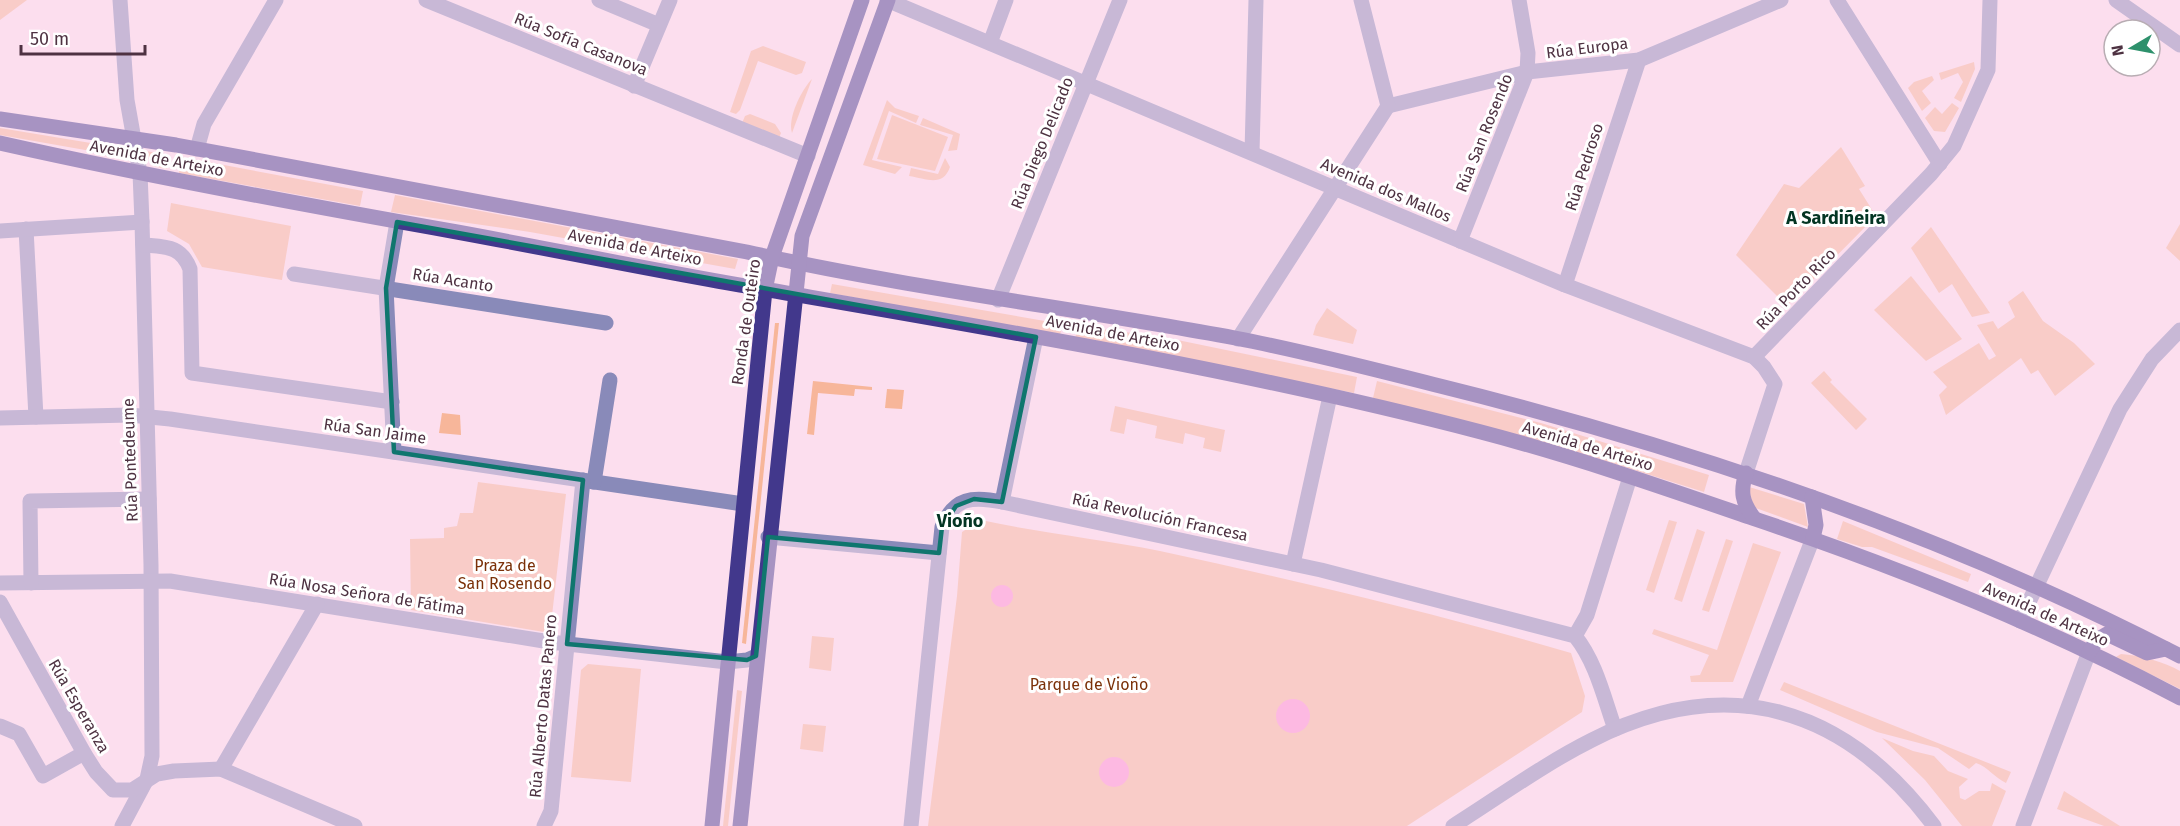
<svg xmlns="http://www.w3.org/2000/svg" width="2180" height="826" viewBox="0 0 2180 826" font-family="'Fira Sans',sans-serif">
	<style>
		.green { fill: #f7b69a }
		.water { fill: #fe8dd2 }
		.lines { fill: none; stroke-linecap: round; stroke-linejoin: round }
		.minor { stroke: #898ab9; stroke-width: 15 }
		.major { stroke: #42388c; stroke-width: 15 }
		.marked { fill: none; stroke: #0f766e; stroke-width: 4.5; stroke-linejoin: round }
		.labels { text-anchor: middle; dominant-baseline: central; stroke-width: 6; stroke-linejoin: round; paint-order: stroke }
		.street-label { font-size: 16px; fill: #4e3242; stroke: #fff }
		.park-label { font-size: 16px; fill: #7b3109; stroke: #fff }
		.neighbourhood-label { font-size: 18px; font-weight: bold; fill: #033523; stroke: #fff }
	</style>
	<rect width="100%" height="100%" fill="#fcdeee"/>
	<!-- green -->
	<g class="green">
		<polygon points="0,0 27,0 0,20"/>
		<polygon points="763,46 806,62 802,73 796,75 758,61 740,110 736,114 730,112 751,51"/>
		<polygon points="1974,62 1975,69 1961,102 1954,98 1963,82 1958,73 1941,80 1939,73"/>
		<polygon points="1932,76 1934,80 1922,91 1931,103 1922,111 1908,88 1914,82"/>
		<path d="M812,79L792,133C787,118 802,89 812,79Z"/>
		<polygon points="887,100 895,108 919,116 916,123 889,111 872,160 902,167 895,174 863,165"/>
		<polygon points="1952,103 1959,108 1945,132 1934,131 1925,118 1935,107 1942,114"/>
		<polygon points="750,114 775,124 781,133 777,143 740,128 745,116"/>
		<polygon points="892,115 948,137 935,171 877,159"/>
		<polygon points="923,118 960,134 957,150 948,151 953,135 920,125"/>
		<polygon points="0,128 121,148 125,157 0,135"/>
		<polygon points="1841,147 1865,186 1859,189 1876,216 1787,306 1736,255 1784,184 1799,188"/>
		<polygon points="146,151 169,155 167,169 153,166"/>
		<polygon points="181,157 363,191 360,206 179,173"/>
		<path d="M945,158L950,167C943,187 927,179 909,176L911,168L938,174Z"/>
		<polygon points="395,195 738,259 735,269 530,232 391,212"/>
		<polygon points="171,203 291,226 282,280 202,267 189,244 167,231"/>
		<polygon points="2180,224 2180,261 2166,248"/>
		<polygon points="1931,227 1990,313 1972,317 1952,284 1939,293 1911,248"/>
		<polygon points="1911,276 1962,339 1926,361 1874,310"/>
		<polygon points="832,284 1062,324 1060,336 830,293"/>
		<polygon points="2023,291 2043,321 2074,343 2095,364 2055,396 2038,370 2031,374 2021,358 1946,415 1939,395 1947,387 1933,372 1979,343 1989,360 1996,356 1977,325 1993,321 1998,329 2015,317 2008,302"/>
		<polygon points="1327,308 1357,330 1353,344 1313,335 1316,325"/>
		<polygon points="775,323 779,323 746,644 742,643"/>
		<polygon points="1078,326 1163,337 1357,377 1354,393 1075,339"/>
		<polygon points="1824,371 1832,380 1830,382 1867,419 1856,430 1811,383"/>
		<polygon points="813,381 872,387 872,390 855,389 854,396 818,393 814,435 807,434"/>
		<polygon points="1377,381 1541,423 1709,475 1704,492 1574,451 1373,398"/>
		<polygon points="887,389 904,390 902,409 885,408"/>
		<polygon points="1115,406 1225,430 1221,452 1203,448 1205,438 1185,433 1183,444 1155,438 1157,426 1127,419 1124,434 1110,431"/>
		<polygon points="442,413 460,415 461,435 439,433"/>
		<polygon points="478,482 566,494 550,633 411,610 410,539 444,538 444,528 457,526 460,513 473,513"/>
		<polygon points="1746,486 1804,504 1808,527 1753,507"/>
		<path d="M981,520C1040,533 1101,539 1160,551C1298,581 1436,613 1571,653L1585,696L1582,712L1407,826H928L957,596L962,532Z"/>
		<polygon points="1669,520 1677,522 1654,593 1646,590"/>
		<polygon points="1843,521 1971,574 1968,582 1872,547 1862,547 1837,539"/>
		<polygon points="1697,529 1705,532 1682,602 1674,599"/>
		<polygon points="1726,539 1733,541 1709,612 1702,610"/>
		<polygon points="1753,543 1781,552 1733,682 1691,682 1690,676 1700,675 1709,655 1652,634 1654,629 1717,650"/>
		<polygon points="812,636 834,638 831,671 809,668"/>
		<path d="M2121,654C2139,655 2165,662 2180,671V689L2116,657Z"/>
		<polygon points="588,664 641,669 631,782 571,777 581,670"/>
		<path d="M1784,682L2011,772L2006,783C1995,778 1988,767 1976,763L1969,769L1938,748L1877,732L1780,690Z"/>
		<polygon points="737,690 742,691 728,826 723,826"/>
		<polygon points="803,724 826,726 823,752 800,749"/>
		<polygon points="1882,738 1913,751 1934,756 1948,771 1968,779 1959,787 1960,798 1965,800 1979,791 1990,791 1992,783 2006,791 1992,826 1962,826 1925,780"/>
		<polygon points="2064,791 2120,826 2104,826 2057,809"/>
	</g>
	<!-- water -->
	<g class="water">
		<circle cx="1002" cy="596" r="11"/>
		<circle cx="1293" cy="716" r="17"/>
		<circle cx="1114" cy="772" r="15"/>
	</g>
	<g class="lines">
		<!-- minor -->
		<g class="minor">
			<polyline points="120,0 127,100 140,173 142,222 151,565 152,756 147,779 122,826"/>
			<polyline points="426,0 808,156"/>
			<polyline points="599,0 659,25"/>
			<polyline points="887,0 1565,285 1754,357 1764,367 1775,384 1746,473"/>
			<polyline points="1837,0 1940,164"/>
			<polyline points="2116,0 2180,45"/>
			<polyline points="990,43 1006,0"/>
			<polyline points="634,86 670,0"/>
			<polyline points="1388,106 1527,72 1639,60 1781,0"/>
			<polyline points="197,149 204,124 276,0"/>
			<polyline points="1252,152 1256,0"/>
			<polyline points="26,229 36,417"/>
			<polyline points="0,231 142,222"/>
			<polyline points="1460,241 1527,72 1528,53 1519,0"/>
			<path d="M143,245C165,247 181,245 190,269L192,373L392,402"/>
			<polyline points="294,274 606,323"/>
			<polyline points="1565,285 1639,60"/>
			<polyline points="998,300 1120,0"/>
			<polyline points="1238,339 1388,106 1361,0"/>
			<polyline points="1754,357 1931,174 1954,146 1988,70 1990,0"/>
			<polyline points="0,418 130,415 170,419 743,504"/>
			<polyline points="394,452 386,288 397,222"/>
			<polyline points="594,482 610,380"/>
			<polyline points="1002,502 1036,337"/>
			<polyline points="768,537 939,553"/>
			<polyline points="1293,564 1330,396"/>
			<polyline points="0,583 170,581 550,642 727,662 747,660 756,656"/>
			<polyline points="31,583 30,501 149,499"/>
			<polyline points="0,602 84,753 96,772 113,790 132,790 157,774 174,771 221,769 355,826"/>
			<polyline points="2020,621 2120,409 2152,359 2180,330"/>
			<polyline points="1575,636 1587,615 1630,477"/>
			<polyline points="1748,706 1813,538"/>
			<polyline points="0,726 19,734 43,776 84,753"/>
			<polyline points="221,769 317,604"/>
			<polyline points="544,826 551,811 583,480"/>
			<path d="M911,826L942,527C954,497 973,496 1002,502L1321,570L1575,636C1596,662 1604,698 1615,729"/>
			<path d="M1453,826C1499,797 1544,764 1592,740C1728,671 1845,707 1934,826"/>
			<polyline points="2023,826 2089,652"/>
		</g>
		<!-- major -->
		<g class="major">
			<path d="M0,119L176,145L747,252C908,288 1073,308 1235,338C1304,351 1372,369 1440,386C1695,449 1947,535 2180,656"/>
			<path d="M0,143C151,177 304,205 457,232C561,251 665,273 769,290C1007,331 1247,371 1481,432C1573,456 1662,487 1752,518C1898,567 2043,625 2180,698"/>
			<path d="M1746,473C1740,492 1742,502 1754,518"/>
			<polyline points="1812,497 1816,525 1813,538"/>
			<polyline points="2089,652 2097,640 2107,634 2147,653 2166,649"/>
			<polyline points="712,826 765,290 772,257 862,0"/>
			<polyline points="740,826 802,236 888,0"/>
		</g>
	</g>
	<!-- marked area -->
	<path d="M0 0H2180V826H0ZM397,222L1036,337L1002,502L974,499L956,506L942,527L939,553L768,537L756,656L747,660L567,644L583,480L394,452L386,288Z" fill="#fcdeee" fill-opacity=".55" fill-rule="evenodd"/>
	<path class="marked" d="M397,222L1036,337L1002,502L974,499L956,506L942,527L939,553L768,537L756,656L747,660L567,644L583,480L394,452L386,288Z"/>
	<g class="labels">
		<!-- street labels -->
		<g class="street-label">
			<text transform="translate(581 44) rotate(22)">Rúa Sofía Casanova</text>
			<text transform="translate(1587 48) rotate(-7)">Rúa Europa</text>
			<text transform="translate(1484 133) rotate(-68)">Rúa San Rosendo</text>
			<text transform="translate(1042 143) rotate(-68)">Rúa Diego Delicado</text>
			<text transform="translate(157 158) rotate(11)">Avenida de Arteixo</text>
			<text transform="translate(1584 167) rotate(-72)">Rúa Pedroso</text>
			<text transform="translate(1386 190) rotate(23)">Avenida dos Mallos</text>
			<text transform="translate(635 247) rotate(11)">Avenida de Arteixo</text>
			<text transform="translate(453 280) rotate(9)">Rúa Acanto</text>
			<text transform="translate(1796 289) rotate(-46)">Rúa Porto Rico</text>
			<text transform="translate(746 322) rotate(-82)">Ronda de Outeiro</text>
			<text transform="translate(1113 333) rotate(11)">Avenida de Arteixo</text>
			<text transform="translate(375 431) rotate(8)">Rúa San Jaime</text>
			<text transform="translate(1588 446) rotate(17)">Avenida de Arteixo</text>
			<text transform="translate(130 460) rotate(-92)">Rúa Pontedeume</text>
			<text transform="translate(1160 517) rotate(12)">Rúa Revolución Francesa</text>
			<text transform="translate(367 594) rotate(9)">Rúa Nosa Señora de Fátima</text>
			<text transform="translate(2046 614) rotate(24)">Avenida de Arteixo</text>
			<text transform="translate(79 706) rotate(60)">Rúa Esperanza</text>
			<text transform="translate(543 706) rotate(-85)">Rúa Alberto Datas Panero</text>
		</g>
		<!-- park labels -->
		<g class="park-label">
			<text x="505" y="565">Praza de<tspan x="505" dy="18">San Rosendo</tspan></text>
			<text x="1089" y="684">Parque de Vioño</text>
		</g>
		<!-- neighbourhood labels -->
		<g class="neighbourhood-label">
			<text x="1836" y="218">A Sardiñeira</text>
			<text x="960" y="521">Vioño</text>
		</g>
	</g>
	<!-- north arrow -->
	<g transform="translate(2132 48) rotate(260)"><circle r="28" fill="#ffffff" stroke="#b8adb3" stroke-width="1.5"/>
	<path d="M0-4.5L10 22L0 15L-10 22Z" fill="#2e916c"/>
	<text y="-9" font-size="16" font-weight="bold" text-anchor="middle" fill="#4e3242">N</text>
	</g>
	<!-- scale -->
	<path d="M21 45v9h124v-9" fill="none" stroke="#4e3242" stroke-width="3"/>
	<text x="30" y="45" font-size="18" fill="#4e3242" stroke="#ffffff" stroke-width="4.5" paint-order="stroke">50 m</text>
</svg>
